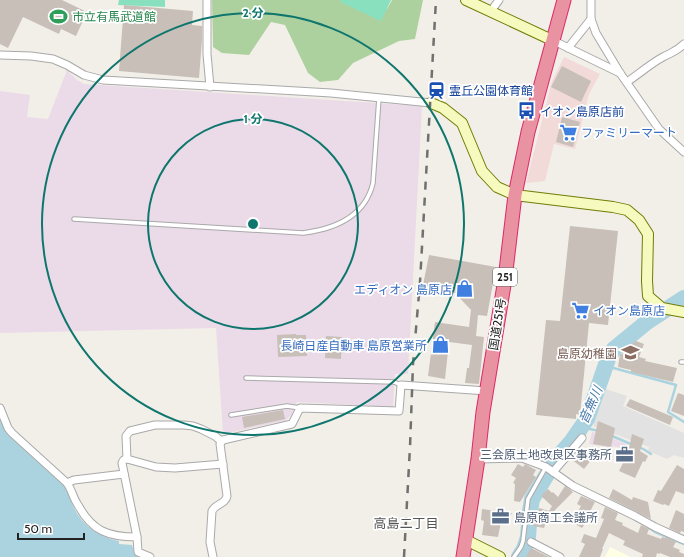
<svg xmlns="http://www.w3.org/2000/svg" width="684" height="557" viewBox="0 0 684 557" font-family="Cabin,'Noto Sans JP',sans-serif">
	<style>
		.commercial { fill: #f2dad9 }
		.industrial { fill: #ebdbe8 }
		.education { fill: #ffffe5 }
		.forest { fill: #add19e }
		.pitch { fill: #88e0be }
		.parking { fill: #e2e2e2 }
		.water { fill: #aad3df }
		.lines { fill: none; stroke-linecap: round; stroke-linejoin: round }
		.stream { stroke: #aad3df; stroke-width: 2.5 }
		.river { stroke: #aad3df; stroke-width: 16 }
		.building { fill: #c7bfb8 }
		.lane-casing { stroke: #a9a9a9; stroke-width: 5.5 }
		.street-casing { stroke: #a9a9a9; stroke-width: 9 }
		.secondary-casing { stroke: #707d05; stroke-width: 12 }
		.highway-casing { stroke: #dc2a67; stroke-width: 15 }
		.lane { stroke: #fff; stroke-width: 3.5 }
		.street { stroke: #fff; stroke-width: 7 }
		.secondary { stroke: #f7fabf; stroke-width: 10 }
		.highway { stroke: #e892a2; stroke-width: 13 }
		.rail { stroke: #707070; stroke-width: 2.5; stroke-dasharray: 8 8; stroke-linecap: butt }
		.ring { fill: none; stroke: #0f766e; stroke-width: 2 }
		.labels { text-anchor: middle; dominant-baseline: central; stroke-width: 3.5; stroke-linejoin: round; paint-order: stroke }
		.shield { fill: #fff; stroke: #646464; stroke-width: 1 }
		.shield-label { font-size: 11px; font-weight: bold; fill: #222 }
		.leisure-label { font-size: 12px; fill: #27864d; stroke: #fff; text-anchor: start }
		.transit-label { font-size: 12px; fill: #164399; stroke: #fff; text-anchor: start }
		.shop-label { font-size: 12px; fill: #366cbe; stroke: #fff; text-anchor: start }
		.street-label { font-size: 12px; fill: #222; stroke: #fff }
		.education-label { font-size: 12px; fill: #785e54; stroke: #fff; text-anchor: end }
		.service-label { font-size: 12px; fill: #4e5e75; stroke: #fff; text-anchor: end }
		.water-label { font-size: 13px; font-style: italic; fill: #4a7aab; stroke: #fff }
		.neighbourhood-label { font-size: 13px; fill: #555; stroke: #fff }
		.centre { fill: #0f766e; stroke: #fff; stroke-width: 2 }
		.ring-label { font-size: 12px; text-anchor: middle; font-weight: bold; fill: #0f766e; stroke: #fff; stroke-width: 3.5; stroke-linejoin: round; paint-order: stroke }
	</style>
	<rect width="100%" height="100%" fill="#f2efe9"/>
	<!-- commercial -->
	<polygon class="commercial" points="564,57 600,74 589,94 575,149 554,144 545,181 526,183 552,81"/>
	<!-- industrial -->
	<g class="industrial">
		<polygon points="67,70 77,80 84,84 422,106 408,374 395,374 393,407 297,402 291,415 285,421 223,434 216,328 0,333 0,91 30,95 27,117 48,119"/>
		<polygon points="592,432 599,433 628,445 627,450 613,446 612,448 589,444"/>
	</g>
	<!-- education -->
	<polygon class="education" points="610,547 631,557 605,557"/>
	<!-- forest -->
	<polygon class="forest" points="212,0 360,0 382,10 387,9 392,0 423,0 415,39 399,41 353,63 338,80 320,82 308,73 285,25 271,22 249,55 222,53 213,47"/>
	<!-- pitch -->
	<g class="pitch">
		<polygon points="119,0 165,0 165,7 118,5"/>
		<polygon points="341,0 391,0 381,21 340,2"/>
	</g>
	<!-- parking -->
	<polygon class="parking" points="606,389 627,396 623,406 684,433 684,458 674,455 667,459 648,451 649,447 593,426"/>
	<!-- water -->
	<path class="water" d="M0,417L3,426L9,436L64,486C69,492 70,499 73,506C82,525 98,537 119,541V544L132,545L135,555L139,557H0Z"/>
	<g class="lines">
		<!-- stream -->
		<g class="stream">
			<polyline points="606,366 676,385 668,412 684,422"/>
			<polyline points="581,427 599,431"/>
			<polyline points="612,436 633,445"/>
			<polyline points="639,447 645,450 651,454"/>
			<polyline points="648,527 655,532 684,544"/>
		</g>
		<!-- river -->
		<polyline class="river" points="519,557 524,549 528,537 530,511 532,499 557,458 571,442 587,419 609,356 614,349 647,322 684,298"/>
	</g>
	<!-- building -->
	<g class="building">
		<polygon points="0,0 62,0 87,12 76,36 61,29 59,34 23,17 8,48 0,44"/>
		<polygon points="124,5 193,11 192,25 202,26 202,40 199,78 119,71"/>
		<polygon points="562,66 591,81 581,102 551,87"/>
		<polygon points="562,117 580,122 573,147 556,142"/>
		<polygon points="570,226 618,231 608,325 589,323 580,415 576,414 576,419 536,415 546,320 560,321"/>
		<polygon points="429,255 496,267 487,316 478,315 476,336 484,337 479,384 465,383 467,368 469,368 472,345 449,342 445,379 428,376 435,322 469,327 471,310 455,293 423,285"/>
		<polygon points="296,334 296,335 306,335 307,356 278,357 277,335"/>
		<polygon points="326,336 342,337 341,359 325,358"/>
		<polygon points="636,341 644,344 639,357 646,359 645,361 677,368 673,382 631,372 631,370 618,367 620,354 622,354 624,350"/>
		<polygon points="678,393 684,395 684,416 671,411"/>
		<polygon points="630,399 673,417 670,425 626,406"/>
		<polygon points="283,410 285,419 244,428 242,417"/>
		<polygon points="598,421 615,428 611,447 593,444"/>
		<polygon points="632,434 644,439 640,451 648,456 645,462 643,461 635,478 619,471 628,453"/>
		<polygon points="577,452 583,456 584,454 592,459 584,469 571,459"/>
		<polygon points="518,464 523,467 525,464 536,470 533,475 536,477 520,502 514,501 515,484 513,483 516,478 511,475"/>
		<polygon points="677,465 684,469 684,494 676,491 669,506 664,504 663,505 653,501 658,490 661,491"/>
		<polygon points="565,486 573,492 550,515 549,514 544,528 533,526 539,508 549,511 552,506 541,496 548,489 552,493 553,492 558,497"/>
		<polygon points="613,489 632,500 633,497 648,502 651,519 609,498"/>
		<polygon points="581,496 595,502 585,521 586,522 582,528 572,522 581,506 577,504"/>
		<polygon points="605,507 618,513 615,520 623,523 622,525 638,533 641,525 649,529 647,534 661,539 662,537 665,538 666,537 676,542 673,547 680,550 679,552 684,554 684,557 670,557 660,553 659,554 657,553 656,557 642,557 643,554 623,545 625,541 609,533 602,549 603,549 600,557 579,557 585,544 581,542 584,534 596,538 604,519 601,518"/>
		<polygon points="482,509 512,513 506,522 501,522 498,537 482,535 484,521 481,520"/>
		<polygon points="676,510 684,514 684,532 681,531 680,533 669,528"/>
		<polygon points="531,548 549,557 526,557"/>
	</g>
	<g class="lines">
		<defs>
			<g id="lane">
				<path d="M74,219L303,233C335,229 365,217 373,183L379,98"/>
				<polyline points="681,362 684,362"/>
				<polyline points="246,378 394,382 401,385"/>
				<polyline points="231,415 287,406 300,408"/>
				<polyline points="514,557 521,547 523,541 528,499 546,467"/>
			</g>
			<g id="street">
				<polyline points="207,0 207,54 210,87"/>
				<polyline points="591,0 591,19 596,33 620,73 659,129 684,152"/>
				<polyline points="491,11 499,0"/>
				<polyline points="554,41 620,73"/>
				<polyline points="568,48 591,19"/>
				<polyline points="0,55 31,56 53,59 67,65 84,75 103,80 331,93 431,103"/>
				<path d="M627,82C639,74 650,64 663,57C672,52 676,52 684,44"/>
				<path d="M0,408L8,428L12,433L67,483C72,490 73,498 78,505C92,531 108,537 137,537"/>
				<polyline points="127,459 126,436 130,431 155,425 184,425 193,426 201,429 215,436 221,441"/>
				<polyline points="478,459 522,458 546,467 573,486 635,516 655,527 684,540"/>
				<polyline points="553,472 582,438"/>
				<polyline points="67,483 74,480 124,474"/>
				<polyline points="531,542 560,557"/>
				<path d="M150,557L138,552L137,537L122,463C123,460 124,459 127,459L156,467L175,468L223,464"/>
				<path d="M213,557L210,542L212,511C215,504 226,504 227,496L220,444L223,440L292,424L300,408L399,411L401,385L487,391"/>
			</g>
			<g id="secondary">
				<polyline points="466,0 554,41"/>
				<polyline points="431,103 443,108 462,123 482,171 497,187 515,195 613,207 627,210 639,220 648,234 647,281 648,296 662,308 684,312"/>
				<polyline points="466,540 500,557"/>
			</g>
			<polyline id="highway" points="463,557 478,459 483,412 505,279 515,195 528,132 564,0"/>
		</defs>
		<!-- lane casing -->
		<use href="#lane" class="lane-casing"/>
		<!-- street casing -->
		<use href="#street" class="street-casing"/>
		<!-- secondary casing -->
		<use href="#secondary" class="secondary-casing"/>
		<!-- highway casing -->
		<use href="#highway" class="highway-casing"/>
		<!-- lane -->
		<use href="#lane" class="lane"/>
		<!-- street -->
		<use href="#street" class="street"/>
		<!-- secondary -->
		<use href="#secondary" class="secondary"/>
		<!-- highway -->
		<use href="#highway" class="highway"/>
		<!-- rail -->
		<polyline class="rail" points="404,557 410,447 413,364 420,282 436,0"/>
	</g>
	<!-- distance rings -->
	<g class="ring">
		<circle cx="253" cy="224" r="105"/>
		<circle cx="253" cy="224" r="211"/>
	</g>
	<!-- icons -->
	<defs>
		<symbol id="stadium-bare" viewBox="-9 -9 18 18"><path d="M0-5a6.5 5 0 1 0 0 10a6.5 5 0 1 0 0-10ZM-3.5-1.8h7v3.6h-7Z" fill="#2e9e5b" stroke="#fff" stroke-width="2.5" paint-order="stroke"/></symbol>
		<symbol id="station-bare" viewBox="-9 -9 18 18"><path d="M-3-6H3Q5-6 5-4V2Q5 4 3 4L4.5 6H3L1.5 4h-3L-3 6H-4.5L-3 4Q-5 4-5 2V-4Q-5-6-3-6ZM-3.5-4v3h7v-3ZM-3.5 1v1.5H-2V1ZM2 1v1.5H3.5V1Z" fill="#1a4fb4" stroke="#fff" stroke-width="2.5" paint-order="stroke"/></symbol>
		<symbol id="bus-bare" viewBox="-9 -9 18 18"><path d="M-5-6H5V4H4V6H2V4H-2V6H-4V4H-5ZM-3.5-4V0h7V-4ZM-3.5 1.2v1.5H-2V1.2ZM2 1.2v1.5H3.5V1.2Z" fill="#1a4fb4" stroke="#fff" stroke-width="2.5" paint-order="stroke"/></symbol>
		<symbol id="supermarket-bare" viewBox="-9 -9 18 18"><path d="M-6-5.5h2.5l.6 2H6L4.5 2H-2.5L-4.4-4H-6ZM-1.5 3.2a1.3 1.3 0 1 0 .1 0ZM3 3.2a1.3 1.3 0 1 0 .1 0Z" fill="#3f7fe0" stroke="#fff" stroke-width="2.5" paint-order="stroke"/></symbol>
		<symbol id="shop-bare" viewBox="-9 -9 18 18"><path d="M-5-2.5h2.3a2.7 3.5 0 0 1 5.4 0H5L5.5 6h-11ZM-1.5-2.5h3a1.5 2.3 0 0 0-3 0Z" fill="#3f7fe0" stroke="#fff" stroke-width="2.5" paint-order="stroke"/></symbol>
		<symbol id="school-bare" viewBox="-9 -9 18 18"><path d="M0-5L7-2L0 1L-7-2ZM-4 1L0 2.5L4 1V4Q0 6-4 4Z" fill="#8d6e63" stroke="#fff" stroke-width="2.5" paint-order="stroke"/></symbol>
		<symbol id="office-bare" viewBox="-9 -9 18 18"><path d="M-6-3h4V-5.5h4V-3h4V5H-6ZM-1-4.5V-3h2v-1.5ZM-6 0V1H6V0Z" fill="#5c6f8a" stroke="#fff" stroke-width="2.5" paint-order="stroke"/></symbol>
	</defs>
	<g fill-rule="evenodd">
		<use href="#stadium-bare" x="46" y="4" width="25" height="25"/>
		<use href="#station-bare" x="424" y="78" width="25" height="25"/>
		<use href="#bus-bare" x="514" y="98" width="25" height="25"/>
		<use href="#supermarket-bare" x="556" y="120" width="25" height="25"/>
		<use href="#shop-bare" x="452" y="276" width="25" height="25"/>
		<use href="#supermarket-bare" x="568" y="298" width="25" height="25"/>
		<use href="#shop-bare" x="428" y="332" width="25" height="25"/>
		<use href="#school-bare" x="618" y="340" width="25" height="25"/>
		<use href="#office-bare" x="612" y="442" width="25" height="25"/>
		<use href="#office-bare" x="488" y="504" width="25" height="25"/>
	</g>
	<g class="labels">
		<!-- shield labels -->
		<rect class="shield" x="493" y="268" width="24" height="18" rx="3"/>
		<g class="shield-label">
			<text x="505" y="277">251</text>
		</g>
		<!-- leisure labels -->
		<g class="leisure-label">
			<text x="72" y="16">市立有馬武道館</text>
		</g>
		<!-- transit labels -->
		<g class="transit-label">
			<text x="449" y="90">霊丘公園体育館</text>
			<text x="540" y="111">イオン島原店前</text>
		</g>
		<!-- shop labels -->
		<g class="shop-label">
			<text x="581" y="132">ファミリーマート</text>
			<text x="452" y="289" text-anchor="end">エディオン 島原店</text>
			<text x="593" y="310">イオン島原店</text>
			<text x="427" y="345" text-anchor="end">長崎日産自動車 島原営業所</text>
		</g>
		<!-- street labels -->
		<g class="street-label">
			<text transform="translate(497 324) rotate(-81)">国道251号</text>
		</g>
		<!-- education labels -->
		<g class="education-label">
			<text x="617" y="353">島原幼稚園</text>
		</g>
		<!-- service labels -->
		<g class="service-label">
			<text x="612" y="454">三会原土地改良区事務所</text>
			<text x="514" y="517" text-anchor="start">島原商工会議所</text>
		</g>
		<!-- water labels -->
		<g class="water-label">
			<text transform="translate(590 405) rotate(-66)">音無川</text>
		</g>
		<!-- neighbourhood labels -->
		<g class="neighbourhood-label">
			<text x="406" y="523">高島二丁目</text>
		</g>
	</g>
	<circle cx="253" cy="224" r="6" class="centre"/>
	<g class="ring-label">
		<text x="253" y="17">2 分</text>
		<text x="253" y="123">1 分</text>
	</g>
	<!-- scale -->
	<path d="M18 533v6h66v-6" fill="none" stroke="#222222" stroke-width="2"/>
	<text x="24" y="533" font-size="12" fill="#222222" stroke="#ffffff" stroke-width="3" paint-order="stroke">50 m</text>
</svg>
